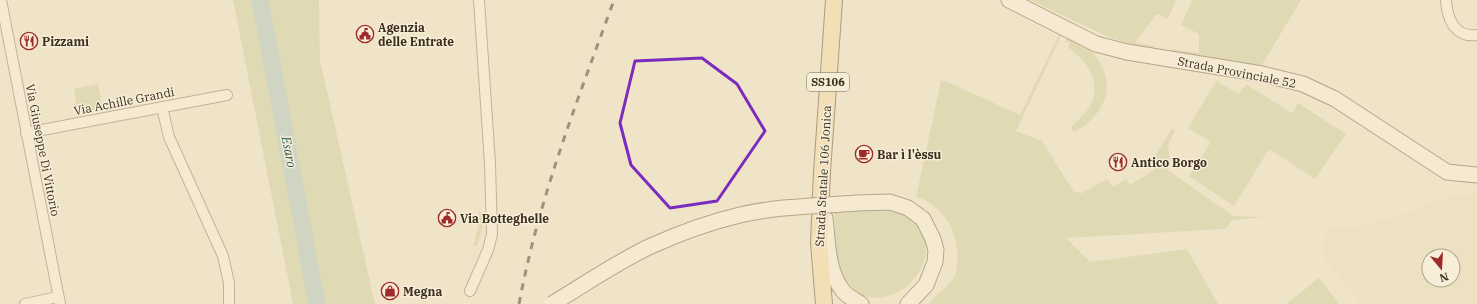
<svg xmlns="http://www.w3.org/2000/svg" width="1477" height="304" viewBox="0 0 1477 304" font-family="'IBM Plex Serif',serif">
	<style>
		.farmland { fill: #e6deb5; fill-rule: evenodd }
		.green { fill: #c9cf9b }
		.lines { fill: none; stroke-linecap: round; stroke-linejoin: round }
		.stream { stroke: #6f938a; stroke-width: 3 }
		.river { stroke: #a9c4bc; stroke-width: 17 }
		.street-casing { stroke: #8d765c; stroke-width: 12 }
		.secondary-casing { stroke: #6f573f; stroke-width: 17 }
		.primary-casing { stroke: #5b4430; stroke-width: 18 }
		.street { stroke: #faf1dc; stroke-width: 10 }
		.secondary { stroke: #faf1dc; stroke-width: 15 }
		.primary { stroke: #f3d9a0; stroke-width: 16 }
		.rail { stroke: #3d2e20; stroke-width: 3; stroke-dasharray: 7 7; stroke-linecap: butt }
		.secondary-bridge-casing { stroke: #6f573f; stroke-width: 17; stroke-linecap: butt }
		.secondary-bridge { stroke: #faf1dc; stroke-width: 15 }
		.marked { fill: none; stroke: #7b2cbf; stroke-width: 3; stroke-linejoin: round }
		.labels { text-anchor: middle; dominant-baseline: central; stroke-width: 3; stroke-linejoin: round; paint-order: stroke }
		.shield { fill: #f7eed8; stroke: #756857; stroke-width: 1 }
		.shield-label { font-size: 11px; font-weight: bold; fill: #3d2e20 }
		.poi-label { font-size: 12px; font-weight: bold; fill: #3d2e20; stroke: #f7eed8; text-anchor: start }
		.street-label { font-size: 12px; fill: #3d2e20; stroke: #f7eed8 }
		.water-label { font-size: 13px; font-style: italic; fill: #2f5d5a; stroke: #f7eed8 }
	</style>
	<rect width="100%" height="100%" fill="#f0e4c8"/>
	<!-- farmland -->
	<path class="farmland" d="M1477,192V304H1361L1324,257L1326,228L1348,229L1406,214L1435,201ZM1429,256H1453V280H1429Z"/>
	<!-- green -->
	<g class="green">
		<polygon points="233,0 319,0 320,60 375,304 293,304"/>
		<polygon points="1030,0 1176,0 1168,19 1157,14 1135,42 1154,46 1151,50 1111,38"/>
		<polygon points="1192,0 1301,0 1260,68 1169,53 1172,49 1199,53 1199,34 1181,25"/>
		<path d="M1060,33L1062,34L1016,131L1042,141L1074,192L1082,193L1107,179L1113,187L1126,179L1130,185L1154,170L1150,164L1172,128L1175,130L1168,145L1170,158L1168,170L1233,216L1264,217L1233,220L1225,229L1066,238L1090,262L1187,249L1218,304H928C935,296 948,286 954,278C957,274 956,267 957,262C960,234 944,205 916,197L941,81H945L1020,115Z"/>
		<path d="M1066,37C1073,40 1081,42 1086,46C1119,75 1111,113 1074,132L1070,128C1078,120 1088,112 1092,102C1101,81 1086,60 1069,48V42H1065Z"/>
		<polygon points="1216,81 1239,94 1246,84 1292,113 1298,103 1346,134 1315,179 1269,149 1234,206 1189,176 1211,142 1188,128"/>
		<polygon points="98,84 103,110 78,115 74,89"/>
		<path d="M886,209C897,212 908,215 916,223C943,251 911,304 868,297C857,293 849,286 843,276C834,259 835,231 834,213Z"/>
		<polygon points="479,211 483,212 482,229 477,246 473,246 478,228"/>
		<polygon points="1319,278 1339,304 1286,304"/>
	</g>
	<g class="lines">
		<!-- stream -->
		<polyline class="stream" points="262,5 264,0"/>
		<!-- river -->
		<polyline class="river" points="260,0 317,304"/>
		<defs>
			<g id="street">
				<polyline points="1,0 60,304"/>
				<path d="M1446,0C1447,19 1455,38 1477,35"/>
				<polyline points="162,107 169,137 223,256 229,283 229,304"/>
				<polyline points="26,133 227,95"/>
				<polyline points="470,291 488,250 492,234 490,164 479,0"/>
				<polyline points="25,304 58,297"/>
			</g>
			<g id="secondary">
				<polyline points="1009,0 1096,44 1127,52 1262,74 1303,84 1335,99 1447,172 1477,175"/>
				<polyline points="857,203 890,202 908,208 923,219 933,239 936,250 935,262 926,285 908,304"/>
				<path d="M825,218C828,242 827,271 843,291C848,297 855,300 861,304"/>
			</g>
			<polyline id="primary" points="824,304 819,243 822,172 834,0"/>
		</defs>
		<!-- street casing -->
		<use href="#street" class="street-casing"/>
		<!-- secondary casing -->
		<use href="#secondary" class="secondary-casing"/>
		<!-- primary casing -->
		<use href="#primary" class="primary-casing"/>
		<!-- street -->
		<use href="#street" class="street"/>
		<!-- secondary -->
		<use href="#secondary" class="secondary"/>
		<!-- primary -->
		<use href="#primary" class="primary"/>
		<!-- rail -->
		<path class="rail" d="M519,304C539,197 577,102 614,0"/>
		<defs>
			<path id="secondary-bridge" d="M552,304C585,284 617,262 651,246C680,233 710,222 740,215C778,206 819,206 857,203"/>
		</defs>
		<!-- secondary-bridge casing -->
		<use href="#secondary-bridge" class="secondary-bridge-casing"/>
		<!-- secondary-bridge -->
		<use href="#secondary-bridge" class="secondary-bridge"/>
	</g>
	<!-- marked area -->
	<path d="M0 0H1477V304H0ZM702,58L737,84L765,131L717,201L670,208L631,165L620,123L635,61Z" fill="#f0e4c8" fill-opacity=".55" fill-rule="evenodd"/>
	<path class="marked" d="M702,58L737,84L765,131L717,201L670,208L631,165L620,123L635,61Z"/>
	<!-- icons -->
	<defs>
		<symbol id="civic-ring" viewBox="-11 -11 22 22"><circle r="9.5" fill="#f7eed8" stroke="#9e2a2b" stroke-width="1.5"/><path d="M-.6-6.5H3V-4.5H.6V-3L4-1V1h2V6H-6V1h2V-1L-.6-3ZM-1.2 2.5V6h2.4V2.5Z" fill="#9e2a2b"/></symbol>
		<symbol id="restaurant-ring" viewBox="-11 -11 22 22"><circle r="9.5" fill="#f7eed8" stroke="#9e2a2b" stroke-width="1.5"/><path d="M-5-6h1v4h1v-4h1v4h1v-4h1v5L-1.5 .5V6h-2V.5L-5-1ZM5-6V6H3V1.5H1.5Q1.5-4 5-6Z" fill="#9e2a2b"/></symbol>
		<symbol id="cafe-ring" viewBox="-11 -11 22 22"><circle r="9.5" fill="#f7eed8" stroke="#9e2a2b" stroke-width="1.5"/><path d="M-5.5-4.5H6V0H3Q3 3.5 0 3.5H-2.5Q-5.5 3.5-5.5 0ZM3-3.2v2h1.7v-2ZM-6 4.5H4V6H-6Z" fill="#9e2a2b"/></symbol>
		<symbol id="shop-ring" viewBox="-11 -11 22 22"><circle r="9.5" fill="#f7eed8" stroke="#9e2a2b" stroke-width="1.5"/><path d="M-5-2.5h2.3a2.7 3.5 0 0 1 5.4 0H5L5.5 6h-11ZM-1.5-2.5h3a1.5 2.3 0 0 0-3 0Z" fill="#9e2a2b"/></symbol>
	</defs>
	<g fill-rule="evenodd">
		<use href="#civic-ring" x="355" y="24" width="20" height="20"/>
		<use href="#restaurant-ring" x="19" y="31" width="20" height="20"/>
		<use href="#cafe-ring" x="854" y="144" width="20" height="20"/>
		<use href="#restaurant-ring" x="1108" y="152" width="20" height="20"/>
		<use href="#civic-ring" x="437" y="208" width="20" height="20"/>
		<use href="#shop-ring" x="380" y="281" width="20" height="20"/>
	</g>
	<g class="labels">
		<!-- shield labels -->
		<rect class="shield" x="807" y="73" width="42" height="18" rx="3"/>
		<g class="shield-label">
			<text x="828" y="82">SS106</text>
		</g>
		<!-- poi labels -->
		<g class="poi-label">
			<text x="378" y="27">Agenzia<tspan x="378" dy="14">delle Entrate</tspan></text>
			<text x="42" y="41">Pizzami</text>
			<text x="877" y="154">Bar ì l'èssu</text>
			<text x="1131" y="162">Antico Borgo</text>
			<text x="460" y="218">Via Botteghelle</text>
			<text x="403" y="291">Megna</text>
		</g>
		<!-- street labels -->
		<g class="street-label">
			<text transform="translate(1237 72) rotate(11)">Strada Provinciale 52</text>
			<text transform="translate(124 101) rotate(-11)">Via Achille Grandi</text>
			<text transform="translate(43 150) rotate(79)">Via Giuseppe Di Vittorio</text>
			<text transform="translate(823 176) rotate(-87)">Strada Statale 106 Jonica</text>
		</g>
		<!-- water labels -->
		<g class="water-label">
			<text transform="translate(289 152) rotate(79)">Esaro</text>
		</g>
	</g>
	<!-- north arrow -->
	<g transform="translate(1441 268) rotate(162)"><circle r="19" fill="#f7eed8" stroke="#ada18e"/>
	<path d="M0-3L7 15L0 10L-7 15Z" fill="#9e2a2b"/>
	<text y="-6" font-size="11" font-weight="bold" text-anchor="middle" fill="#3d2e20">N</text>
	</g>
</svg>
